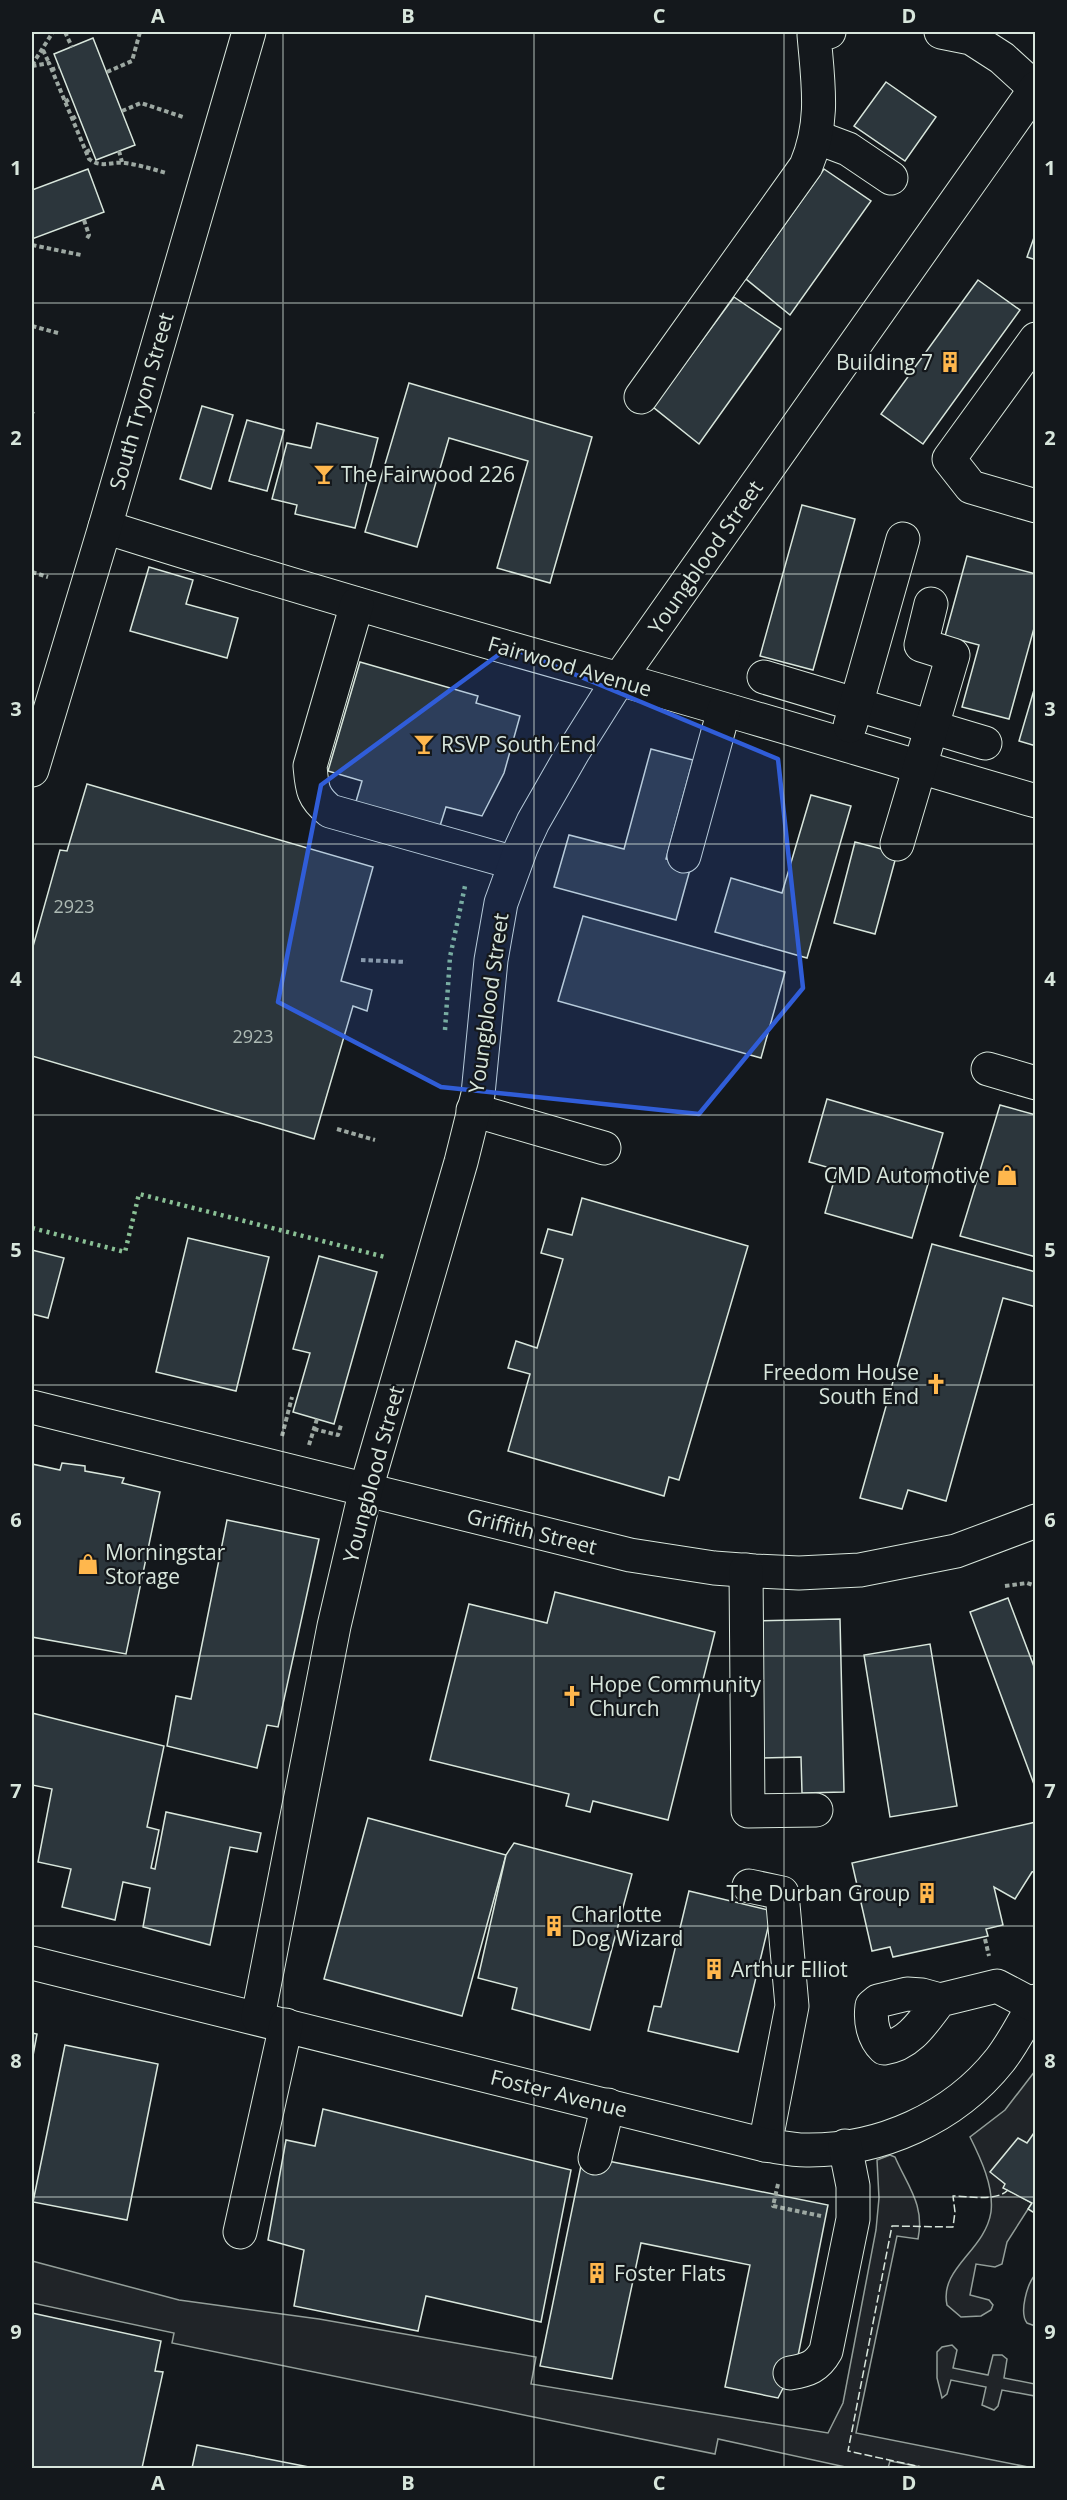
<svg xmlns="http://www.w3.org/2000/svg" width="1067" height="2500" viewBox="0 0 1067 2500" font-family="'Open Sans',sans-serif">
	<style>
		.green { fill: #202428; stroke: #939e99; stroke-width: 1.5 }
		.building { fill: #2c363c; stroke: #d8e6dc; stroke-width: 1.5 }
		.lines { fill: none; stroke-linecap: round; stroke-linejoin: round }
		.minor-casing { stroke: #d8e6dc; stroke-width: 35 }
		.major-casing { stroke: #d8e6dc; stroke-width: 35 }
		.path { stroke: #9da8a2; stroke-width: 4; stroke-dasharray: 4.5 3; stroke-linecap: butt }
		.minor { stroke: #14181c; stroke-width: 33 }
		.major { stroke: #14181c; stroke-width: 33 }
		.hedge { stroke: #8ac095; stroke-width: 4.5; stroke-dasharray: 3 4.5; stroke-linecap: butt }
		.fence { stroke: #d8e6dc; stroke-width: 1.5; stroke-dasharray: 8 3; stroke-linecap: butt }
		.marked { fill: #305dd8; fill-opacity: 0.2; stroke: #305dd8; stroke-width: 4.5; stroke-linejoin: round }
		.grid { fill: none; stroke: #d8e6dc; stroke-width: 1.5; stroke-opacity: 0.55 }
		.labels { text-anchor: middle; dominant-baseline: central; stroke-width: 4.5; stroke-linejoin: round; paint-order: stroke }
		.number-label { font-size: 18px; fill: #adbab4 }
		.poi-label { font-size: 21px; fill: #d8e6dc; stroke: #14181c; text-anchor: start }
		.street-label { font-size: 21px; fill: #d8e6dc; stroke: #14181c }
		.neatline { fill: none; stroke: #d8e6dc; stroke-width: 2 }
		.grid-label { font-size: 20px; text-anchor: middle; font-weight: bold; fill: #d8e6dc }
	</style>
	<rect width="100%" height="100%" fill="#14181c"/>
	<!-- green -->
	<g class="green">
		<path d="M1035,2071V2195L1008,2190L1032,2203L1007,2242L1002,2264L995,2267L976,2264L970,2295L989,2300L993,2305L991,2310L981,2316L961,2317L947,2305C939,2268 985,2251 991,2212C994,2187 981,2159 970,2137L1005,2110Z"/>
		<path d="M890,2155L895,2157C908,2187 925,2205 918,2239L897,2236L856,2433L1033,2468H926L890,2461L888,2468H850L718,2439L715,2454L172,2343L174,2333L32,2303V2261L179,2300L319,2319L536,2357L531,2384L828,2433L843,2403L876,2230L879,2198L877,2160Z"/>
		<path d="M1035,2275V2326L1027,2323C1019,2313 1027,2284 1035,2275Z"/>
		<polygon points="952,2345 957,2350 953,2368 988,2375 993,2355 1002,2355 1007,2359 1004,2378 1035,2384 1035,2396 1002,2390 998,2406 994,2410 982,2405 986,2387 951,2380 947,2394 942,2398 937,2378 937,2352 942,2347"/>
	</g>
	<!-- building -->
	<g class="building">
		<polygon points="93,38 135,145 96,160 54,54"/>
		<polygon points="886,82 936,117 905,161 854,126"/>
		<polygon points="88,169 104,212 32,239 32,190"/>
		<polygon points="824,169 871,201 790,315 746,279"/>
		<polygon points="1036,232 1036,260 1027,257"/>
		<polygon points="978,280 1020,310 923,444 881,414"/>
		<polygon points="734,297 781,329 699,444 653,407"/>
		<polygon points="409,383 592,437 550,583 497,568 528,461 449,438 417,547 365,532"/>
		<polygon points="202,406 233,415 211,489 180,479"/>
		<polygon points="247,420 284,430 267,491 229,481"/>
		<polygon points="317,423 378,438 355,528 295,514 297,505 272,499 287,443 311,448"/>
		<polygon points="802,505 855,519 813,670 760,656"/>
		<polygon points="967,556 1036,574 1036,621 1009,719 962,707 979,645 945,636"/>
		<polygon points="149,567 193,580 186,604 238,618 227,658 130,631"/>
		<polygon points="360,662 478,696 476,703 520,716 504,773 482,816 446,807 439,829 355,805 362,781 328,771"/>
		<polygon points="1036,683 1036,746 1019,741"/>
		<polygon points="651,749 693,760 666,859 691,866 676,920 554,887 569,835 624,849"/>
		<polygon points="87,784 373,867 341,981 372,990 367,1011 353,1006 314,1139 32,1056 32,950 60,850 67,851"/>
		<polygon points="811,795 851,806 807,958 715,932 731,878 782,893"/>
		<polygon points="855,842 897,853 875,934 834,923"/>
		<polygon points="583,916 785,972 761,1058 558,1001"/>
		<polygon points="827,1099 943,1133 912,1238 825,1213 837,1170 809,1162"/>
		<polygon points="1000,1105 1036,1115 1036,1257 960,1236"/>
		<polygon points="582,1198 748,1246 679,1480 669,1477 664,1496 508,1451 530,1374 508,1368 516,1341 537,1348 563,1259 541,1253 548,1229 572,1235"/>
		<polygon points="188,1238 269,1257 236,1391 156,1372"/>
		<polygon points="932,1244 1036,1272 1036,1307 1003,1298 946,1501 908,1490 902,1509 860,1498"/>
		<polygon points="32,1250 64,1258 48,1318 32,1314"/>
		<polygon points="319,1256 377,1272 334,1424 293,1412 310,1353 293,1349"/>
		<polygon points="62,1463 85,1466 85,1471 124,1478 122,1483 160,1492 126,1654 32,1637 32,1464 60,1470"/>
		<polygon points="227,1520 319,1539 278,1727 267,1725 257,1768 167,1746 176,1696 191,1699"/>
		<polygon points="555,1592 715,1632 668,1820 593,1801 590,1812 566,1806 569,1794 430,1760 469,1604 547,1623"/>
		<polygon points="1008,1598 1036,1672 1035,1787 970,1612"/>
		<polygon points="840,1619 844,1792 802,1793 801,1757 759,1758 755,1621"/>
		<polygon points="930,1644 957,1806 890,1817 864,1655"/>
		<polygon points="32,1713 164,1746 147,1827 159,1830 151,1868 155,1869 166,1812 261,1833 257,1852 230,1847 210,1945 143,1927 150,1888 123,1882 115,1920 62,1907 71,1869 38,1862 52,1789 32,1785"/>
		<polygon points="368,1818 506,1855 462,2016 324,1979"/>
		<polygon points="1036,1822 1036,1871 1032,1872 1015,1899 994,1887 1003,1925 986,1929 988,1936 893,1957 890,1947 872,1951 852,1863"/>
		<polygon points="514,1843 632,1874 590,2030 512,2009 517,1988 478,1978 506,1855"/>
		<polygon points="689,1891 772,1911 738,2052 648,2031 654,2006 661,2007"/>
		<polygon points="32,2033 37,2034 32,2061"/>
		<polygon points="65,2045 158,2064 127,2220 33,2202"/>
		<polygon points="323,2109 571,2170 541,2322 426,2296 418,2331 294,2306 304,2250 268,2240 286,2140 315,2146"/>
		<polygon points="1036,2130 1036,2214 1028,2209 1032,2203 1003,2188 1005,2184 990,2172 1018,2138 1027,2143"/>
		<polygon points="583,2156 828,2205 797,2361 778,2398 725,2387 750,2265 641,2243 612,2379 540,2366"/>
		<polygon points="32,2313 161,2341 155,2371 163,2372 142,2468 32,2468"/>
		<polygon points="197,2445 314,2468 192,2468"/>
	</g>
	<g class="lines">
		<defs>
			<g id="minor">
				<polyline points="941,32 971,38 1002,58 1036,89"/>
				<polyline points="816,137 848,149 891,178"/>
				<polyline points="1036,339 949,459 971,487 1036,506"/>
				<path d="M641,397L806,166C825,121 818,83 814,35L829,32"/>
				<path d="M105,527C276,581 447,631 619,679C758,718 897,761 1036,801"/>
				<path d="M357,604L310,766C312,788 312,797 330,811L515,863"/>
				<polyline points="764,677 985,743"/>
				<polyline points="850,726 903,539"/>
				<polyline points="897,844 953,655 921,645 931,604"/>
				<polyline points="684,856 724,710"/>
				<polyline points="988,1069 1036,1083"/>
				<polyline points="473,1110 604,1148"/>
				<polyline points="32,1407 630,1555 714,1568 755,1571 799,1573 860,1570 956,1551 1036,1521"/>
				<polyline points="746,1570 748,1811 816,1810"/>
				<polyline points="749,1886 782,1893 792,2006 765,2145"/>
				<path d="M32,1963L765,2145C779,2147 793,2150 806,2150C880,2151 954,2118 1000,2060C1014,2042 1024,2021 1036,2001"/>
				<path d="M940,2000C925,2019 910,2045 884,2048C873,2037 870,2021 872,2006L878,2001L907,1994L922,1995L940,2000L997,1986L1033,2005"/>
				<polyline points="258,2017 334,1626 366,1489 461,1162 478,1094 491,960 501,903 521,848 533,822 573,752 619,679 1036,88"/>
				<polyline points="595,2158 608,2105"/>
				<polyline points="240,2232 286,2025"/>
				<path d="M790,2373C808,2370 817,2367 826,2351L853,2219V2186L845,2146"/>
			</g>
			<polyline id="major" points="32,770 105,527 249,32"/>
		</defs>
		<!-- minor casing -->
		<use href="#minor" class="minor-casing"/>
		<!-- major casing -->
		<use href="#major" class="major-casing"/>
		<!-- path -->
		<g class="path">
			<polyline points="65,32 72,47"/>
			<polyline points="43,50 49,63"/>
			<polyline points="32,65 53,32"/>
			<path d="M32,66L49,63L89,159C102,169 111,161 125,163C139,165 153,169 166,173"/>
			<polyline points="51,70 59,67"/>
			<polyline points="107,72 132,61 140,32"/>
			<polyline points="65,102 71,98"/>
			<polyline points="122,111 141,103 183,117"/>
			<polyline points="72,119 78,115"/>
			<polyline points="119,151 122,162"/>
			<polyline points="86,152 92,149"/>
			<polyline points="84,220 89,235 86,240"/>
			<polyline points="32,245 81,255"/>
			<polyline points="32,326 58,333"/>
			<polyline points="32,413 34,414"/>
			<polyline points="32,572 48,577"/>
			<polyline points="361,960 406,962"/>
			<polyline points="337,1129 375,1140"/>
			<polyline points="314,1429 338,1435 341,1425"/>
			<polyline points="282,1436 292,1397"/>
			<polyline points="309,1445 317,1419"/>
			<polyline points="1005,1586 1027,1583 1036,1586"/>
			<polyline points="985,1939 989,1956"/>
			<polyline points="778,2184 773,2206 821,2216"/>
		</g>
		<!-- minor -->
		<use href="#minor" class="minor"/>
		<!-- major -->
		<use href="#major" class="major"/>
		<!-- hedge -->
		<g class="hedge">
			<polyline points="445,1030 450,957 465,886"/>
			<polyline points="32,1228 125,1252 139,1194 385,1257"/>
		</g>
		<!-- fence -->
		<path class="fence" d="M926,2468L848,2451L892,2226L953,2227L955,2212L953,2196C969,2196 996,2202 1008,2190"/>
	</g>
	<!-- marked area -->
	<path class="marked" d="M509,647L778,759L803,988L699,1114L441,1087L278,1002L321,785Z"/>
	<!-- grid -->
	<path class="grid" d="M283,32V2468M534,32V2468M784,32V2468M32,303H1036M32,574H1036M32,844H1036M32,1115H1036M32,1385H1036M32,1656H1036M32,1926H1036M32,2197H1036"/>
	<!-- icons -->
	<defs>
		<symbol id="building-bare" viewBox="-9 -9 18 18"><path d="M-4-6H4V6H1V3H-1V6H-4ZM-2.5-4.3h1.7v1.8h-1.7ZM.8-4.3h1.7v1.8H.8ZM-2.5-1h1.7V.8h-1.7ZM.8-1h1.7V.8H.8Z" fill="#ffb74d" stroke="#14181c" stroke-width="2.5" paint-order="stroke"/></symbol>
		<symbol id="bar-bare" viewBox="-9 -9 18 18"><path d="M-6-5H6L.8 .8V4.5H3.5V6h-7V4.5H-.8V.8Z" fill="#ffb74d" stroke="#14181c" stroke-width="2.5" paint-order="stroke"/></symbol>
		<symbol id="shop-bare" viewBox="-9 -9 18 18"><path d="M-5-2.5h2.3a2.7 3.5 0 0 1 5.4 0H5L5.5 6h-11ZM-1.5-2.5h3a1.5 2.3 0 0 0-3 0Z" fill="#ffb74d" stroke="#14181c" stroke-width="2.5" paint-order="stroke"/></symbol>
		<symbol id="church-bare" viewBox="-9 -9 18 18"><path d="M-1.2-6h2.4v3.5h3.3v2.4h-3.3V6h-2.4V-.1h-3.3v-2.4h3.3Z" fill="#ffb74d" stroke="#14181c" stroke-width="2.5" paint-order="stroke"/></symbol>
	</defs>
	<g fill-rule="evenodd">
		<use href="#building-bare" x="935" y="347" width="30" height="30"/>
		<use href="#bar-bare" x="309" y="459" width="30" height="30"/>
		<use href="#bar-bare" x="409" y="729" width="30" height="30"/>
		<use href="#shop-bare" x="992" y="1160" width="30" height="30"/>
		<use href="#church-bare" x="921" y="1369" width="30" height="30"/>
		<use href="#shop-bare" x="73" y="1549" width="30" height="30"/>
		<use href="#church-bare" x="557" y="1681" width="30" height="30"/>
		<use href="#building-bare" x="912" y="1878" width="30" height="30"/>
		<use href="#building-bare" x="539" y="1911" width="30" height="30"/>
		<use href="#building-bare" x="699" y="1954" width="30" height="30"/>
		<use href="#building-bare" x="582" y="2258" width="30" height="30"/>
	</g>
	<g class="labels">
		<!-- number labels -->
		<g class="number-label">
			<text x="74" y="906">2923</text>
			<text x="253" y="1036">2923</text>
		</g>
		<!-- poi labels -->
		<g class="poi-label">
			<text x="933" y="362" text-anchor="end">Building 7</text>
			<text x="341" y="474">The Fairwood 226</text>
			<text x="441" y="744">RSVP South End</text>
			<text x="990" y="1175" text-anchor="end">CMD Automotive</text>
			<text x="919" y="1372" text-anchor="end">Freedom House<tspan x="919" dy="24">South End</tspan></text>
			<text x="105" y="1552">Morningstar<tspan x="105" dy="24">Storage</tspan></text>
			<text x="589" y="1684">Hope Community<tspan x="589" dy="24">Church</tspan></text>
			<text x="910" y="1893" text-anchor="end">The Durban Group</text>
			<text x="571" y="1914">Charlotte<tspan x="571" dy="24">Dog Wizard</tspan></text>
			<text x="731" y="1969">Arthur Elliot</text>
			<text x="614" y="2273">Foster Flats</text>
		</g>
		<!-- street labels -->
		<g class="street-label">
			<text transform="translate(141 401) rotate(-74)">South Tryon Street</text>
			<text transform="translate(705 557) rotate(-55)">Youngblood Street</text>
			<text transform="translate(570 666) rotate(16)">Fairwood Avenue</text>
			<text transform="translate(488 1003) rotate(-82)">Youngblood Street</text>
			<text transform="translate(373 1474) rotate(-75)">Youngblood Street</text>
			<text transform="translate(532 1531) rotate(14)">Griffith Street</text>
			<text transform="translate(559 2093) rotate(14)">Foster Avenue</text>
		</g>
	</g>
	<!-- border -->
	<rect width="1067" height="2500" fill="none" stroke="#14181c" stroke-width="66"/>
	<rect x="33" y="33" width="1001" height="2434" class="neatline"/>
	<g class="grid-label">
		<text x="158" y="23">A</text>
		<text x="408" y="23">B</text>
		<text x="659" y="23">C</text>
		<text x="909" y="23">D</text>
		<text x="16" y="175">1</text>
		<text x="1050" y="175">1</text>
		<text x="16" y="445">2</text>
		<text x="1050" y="445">2</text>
		<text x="16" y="716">3</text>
		<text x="1050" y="716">3</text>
		<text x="16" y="986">4</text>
		<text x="1050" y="986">4</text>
		<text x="16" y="1257">5</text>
		<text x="1050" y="1257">5</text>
		<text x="16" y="1527">6</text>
		<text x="1050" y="1527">6</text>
		<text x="16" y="1798">7</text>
		<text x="1050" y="1798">7</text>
		<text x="16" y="2068">8</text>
		<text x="1050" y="2068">8</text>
		<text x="16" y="2339">9</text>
		<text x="1050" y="2339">9</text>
		<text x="158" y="2490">A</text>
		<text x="408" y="2490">B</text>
		<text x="659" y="2490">C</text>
		<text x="909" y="2490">D</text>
	</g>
</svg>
